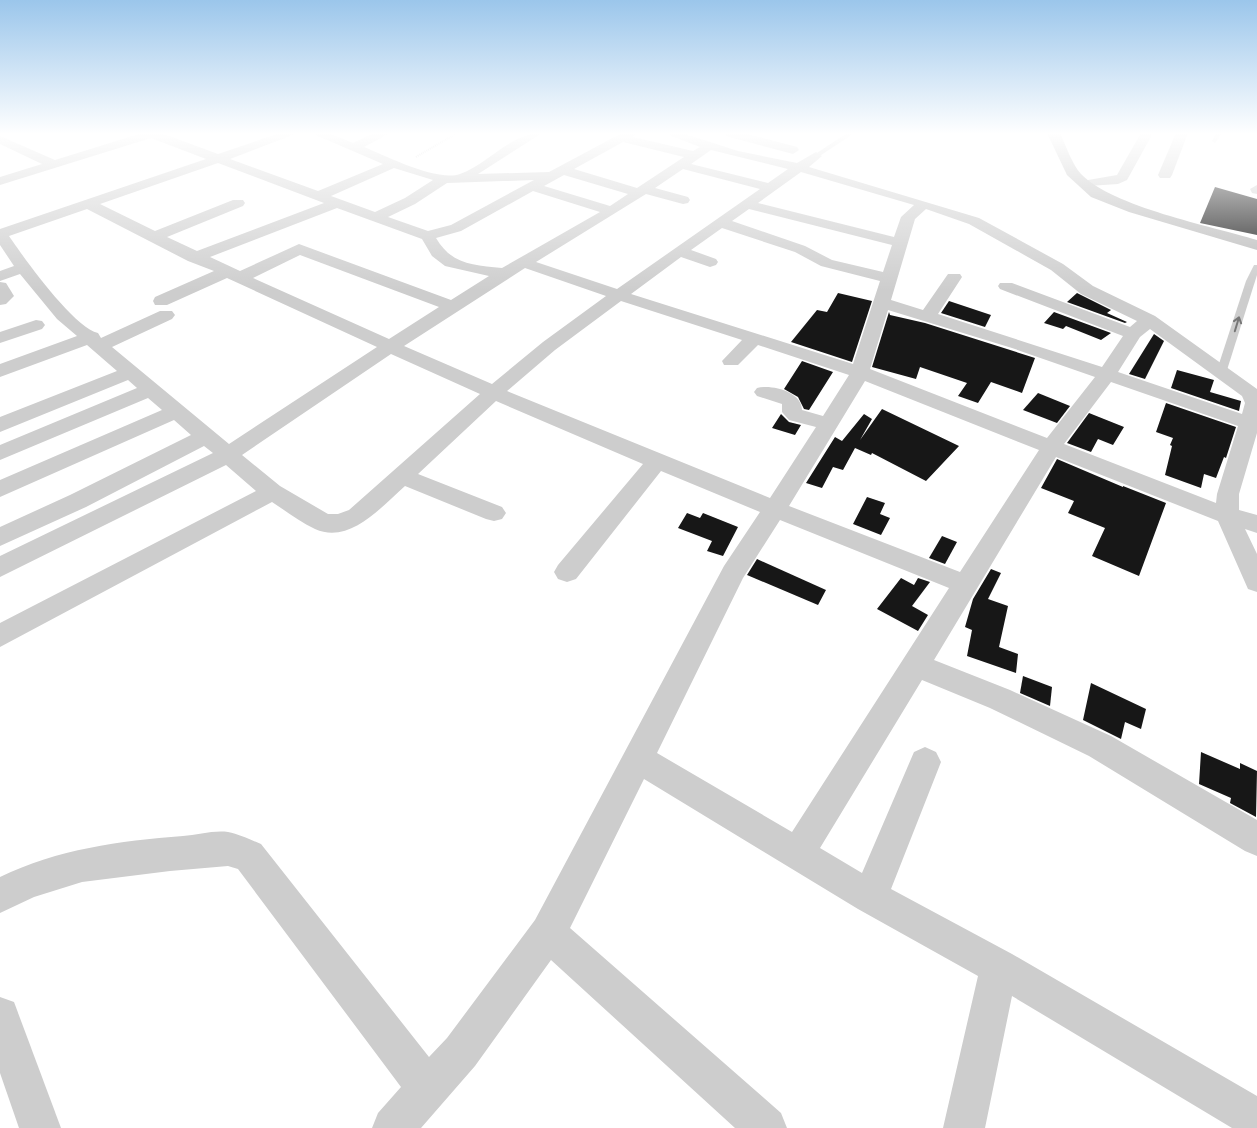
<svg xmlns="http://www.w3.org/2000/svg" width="1257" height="1128" viewBox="0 0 1257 1128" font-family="Karla,sans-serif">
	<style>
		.building { fill: #171717 }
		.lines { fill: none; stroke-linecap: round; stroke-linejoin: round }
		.path { stroke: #cdcdcd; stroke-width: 2; stroke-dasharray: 1 1; stroke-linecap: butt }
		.lane { fill: #cdcdcd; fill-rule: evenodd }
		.street { fill: #cdcdcd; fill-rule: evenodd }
		.secondary { fill: #bababa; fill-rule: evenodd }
		.oneway { stroke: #777 }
	</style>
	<rect width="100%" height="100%" fill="#fff"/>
	<!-- building -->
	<g class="building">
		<polygon points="1215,187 1257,199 1257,235 1200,223"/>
		<polygon points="838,293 872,301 852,362 791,342 817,310 827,312"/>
		<polygon points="1077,293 1111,310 1107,313 1127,322 1125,323 1067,302"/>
		<polygon points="949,301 991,315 985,327 941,313"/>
		<polygon points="889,312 890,315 925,323 1035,358 1022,393 991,382 978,403 958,396 967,383 920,367 916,379 872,367"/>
		<polygon points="1054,312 1111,333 1101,340 1066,326 1063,329 1044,323"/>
		<polygon points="1154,334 1164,341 1145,379 1129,374"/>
		<polygon points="802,361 833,372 809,410 804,409 798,397 784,389"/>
		<polygon points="1177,370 1214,380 1210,392 1241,401 1239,411 1171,388"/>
		<polygon points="1038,393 1070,406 1057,423 1023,410"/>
		<polygon points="1166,403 1236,427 1226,458 1224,457 1216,478 1204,474 1201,488 1165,475 1172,446 1170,445 1173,438 1156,432"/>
		<polygon points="882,409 959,446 926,481 872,453 871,455 855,448 843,470 833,467 822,488 806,483 835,437 842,441 864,414 872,419 860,440"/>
		<polygon points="1089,413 1124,427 1113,445 1098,439 1091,452 1067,443"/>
		<polygon points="781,414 789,422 801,425 795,435 772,428"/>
		<polygon points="1057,459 1123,487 1123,486 1166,503 1139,576 1092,556 1105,528 1068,513 1074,501 1041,488"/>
		<polygon points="867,497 885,503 880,514 890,518 881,535 853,524"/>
		<polygon points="687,513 700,518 703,513 738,527 723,556 707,551 712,541 678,528"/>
		<polygon points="942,536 957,542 945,564 929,558"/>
		<polygon points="757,559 826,590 818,605 747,575"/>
		<polygon points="991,569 1001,573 988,599 1008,606 999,647 1018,654 1016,673 967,656 972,630 965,627 973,599"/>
		<polygon points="901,578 914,585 918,578 930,582 912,606 928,615 918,631 877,609"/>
		<polygon points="1023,676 1052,687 1050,706 1020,693"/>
		<polygon points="1091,683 1146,709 1141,729 1125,722 1121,739 1083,720"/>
		<polygon points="1201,752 1240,769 1240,763 1257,771 1256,817 1230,803 1231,798 1199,784"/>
	</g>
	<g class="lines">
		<!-- path -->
		<polyline class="path" points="416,157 457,133"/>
		<!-- lane -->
		<g class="lane">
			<polygon points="847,133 853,134 818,157 814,157 814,155"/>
			<polygon points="1216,133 1222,133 1215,143 1212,141"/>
			<polygon points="1254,265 1257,265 1257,275 1227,370 1222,373 1219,372 1217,370 1246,281"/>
		</g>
		<!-- street -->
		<g class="street">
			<path d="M142,133H161L218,154L280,133H298L230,159L318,191L383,164L311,133H328L353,143L374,133H390L364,147C386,156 437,182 460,174C489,164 510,133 542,133L478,174L549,172L622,133H637L633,137L693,151L700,147L664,133H682L738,151L797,163L816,152L822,156L809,167L979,218L1063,264L1093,286L1155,316L1257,389V433L1239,494V510L1257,515V533L1245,529L1257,554V592L1248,589L1218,521L1056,457L934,660L1010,690L1111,736L1257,820V856L1245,851L1089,756L990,708L922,680L820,848L862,873L914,752L925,747L936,752L941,762L891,889L1012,954L1257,1096V1128H1232L1012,996L985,1128H943L978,976L858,909L644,779L570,928L781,1113L787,1128H735L551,960L475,1066L421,1128H372L378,1113L401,1087L238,869L228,866L170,871L82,882L34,897L0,913V877C58,849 119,841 183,836C197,835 214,830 228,832C239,834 251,840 261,844L429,1057L447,1038L535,920L724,566L760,512L661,471L576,579L567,582L558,579L554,572L558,565L643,464L496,401L418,474L502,507L506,513L502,519L494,521L486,519L405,486C382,506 350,545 315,529C300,522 286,511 272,502L0,647V623L256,491L226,465L0,577V556L213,453L204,446L86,507L0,546V527L70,495L191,435L174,420L0,497V480L162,410L148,398L0,460V445L137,388L128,380L0,432V417L117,371L87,345L0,377V364L77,336L57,319L20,274L0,281V271L14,266L0,245V229L206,159L151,138L0,185V177L42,164L0,144V136L55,160ZM623,142L684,157L637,188L574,169ZM711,150L788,169L768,183L691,164ZM218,163L324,203L197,251L167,237L243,206L245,203L243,200H233L155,231L100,204ZM394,168L433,180L405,198L375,212L331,196ZM683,169L760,189L617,289L536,262L646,194L683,204L688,203L690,200L688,197L655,188ZM801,172L914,205L901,217L894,237L758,203ZM564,175L628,194L610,206L544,186ZM534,180L451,225L428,231L388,217L415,204L447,183ZM533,191L600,212L502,268C473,265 452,265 436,238L461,231ZM337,208L422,239L432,256L445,266L489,276L451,300L299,244L240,271L210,257ZM87,209L188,261L214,271L155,297L153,301L155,305H167L227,278L377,347L229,444L112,347L172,319L175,315L172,311H160L101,338L98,333C73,327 24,258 9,236ZM749,209L892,245L883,272L832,260L805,246L732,221ZM926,209L969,224L1051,270L1081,294L1137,321L1130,327L1012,283H1000L998,286L1000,289L1123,336L1102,367L938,314L962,277L960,274H948L923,310L891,300L915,219ZM722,228L795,252L821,266L880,281L853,364L631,294L681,257L710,267L716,265L718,262L716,259L691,250ZM300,255L439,307L389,339L253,278ZM525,268L606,296L543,342L492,384L404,346ZM621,301L742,340L722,361L724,365H738L758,345L849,375L823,416L802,410C802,392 772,384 757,388L754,392L757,396L782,404V412L789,420L816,427L770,498L507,391L555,350ZM888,310L1012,348L1095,377L1047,438L870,369ZM1150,329L1242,396L1245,403L1242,414L1118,372L1140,337ZM391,354L480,394L349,510L338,514H328L280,486L242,455ZM865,381L1039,450L960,572L789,506ZM1111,382L1238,426L1217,494L1216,503L1064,444ZM780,520L949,588L792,832L657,753L743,578Z"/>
			<polygon points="724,133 744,133 797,147 799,150 793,154 726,136"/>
			<polygon points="1141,133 1153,133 1127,180 1118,184 1088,186 1086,183 1088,180 1117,175"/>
			<polygon points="1176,133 1188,133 1172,175 1170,178 1160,178 1158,175"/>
			<polygon points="1257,185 1257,194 1252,193 1250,189"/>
			<polygon points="0,282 6,283 14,296 6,304 0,305"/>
			<polygon points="36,320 42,321 45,325 42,329 0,343 0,332"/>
			<polygon points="0,997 14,1002 61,1128 19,1128 0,1073"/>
		</g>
		<!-- secondary -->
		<path class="secondary" d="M1047,133H1060C1066,146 1072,164 1081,174C1113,207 1211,226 1257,240V250L1129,212L1091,197L1067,175Z"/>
	</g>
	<!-- one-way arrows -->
	<defs><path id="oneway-shaft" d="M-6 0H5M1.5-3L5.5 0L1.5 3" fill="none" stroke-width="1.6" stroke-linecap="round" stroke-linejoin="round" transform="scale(1.25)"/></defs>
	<use class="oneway" href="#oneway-shaft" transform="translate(1237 324) rotate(-73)"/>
	<!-- sky -->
	<linearGradient id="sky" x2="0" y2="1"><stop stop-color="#9bc6eb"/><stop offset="0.46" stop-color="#fff"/><stop offset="1" stop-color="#fff" stop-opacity="0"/></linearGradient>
	<rect width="1257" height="291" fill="url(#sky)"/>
</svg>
